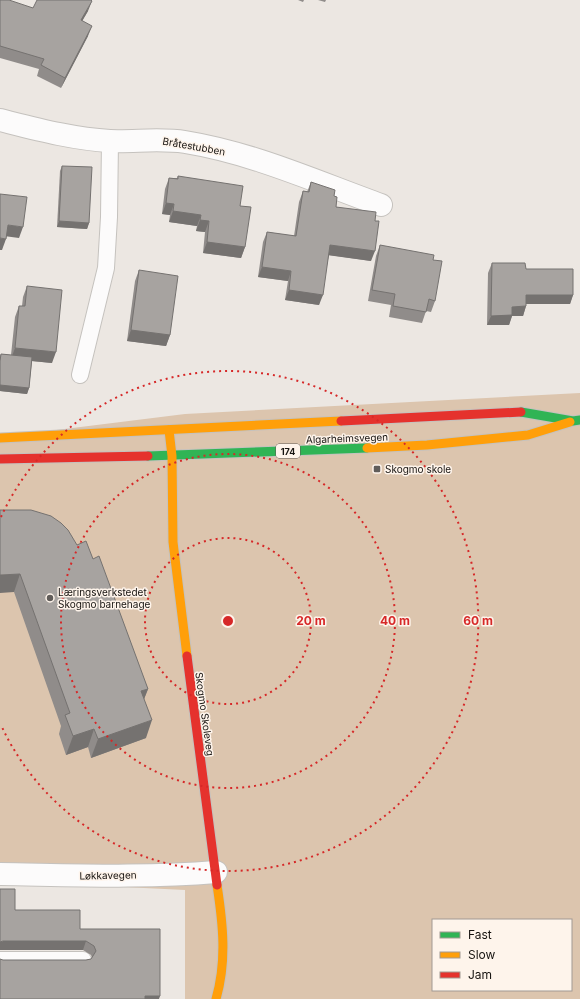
<svg xmlns="http://www.w3.org/2000/svg" width="580" height="999" viewBox="0 0 580 999" font-family="Inter,sans-serif">
	<style>
		.forest { fill: #dcc5ae; fill-rule: evenodd }
		.lines { fill: none; stroke-linecap: round; stroke-linejoin: round }
		.lane-casing { stroke: #c5c2be; stroke-width: 18 }
		.street-casing { stroke: #c5c2be; stroke-width: 24 }
		.fast-casing { stroke: #c5c2be; stroke-width: 11 }
		.slow-casing { stroke: #c5c2be; stroke-width: 11 }
		.jam-casing { stroke: #c5c2be; stroke-width: 11 }
		.lane { stroke: #fcfbfb; stroke-width: 16 }
		.street { stroke: #fcfbfb; stroke-width: 22 }
		.fast { stroke: #30b455; stroke-width: 9 }
		.slow { stroke: #ff9f0a; stroke-width: 9 }
		.jam { stroke: #e5322d; stroke-width: 9 }
		.wall { fill: #908c8a }
		.shaded-wall { fill: #757270 }
		.building { fill: #a7a3a0; stroke: #757270 }
		.ring { fill: none; stroke: #d62828; stroke-width: 2; stroke-dasharray: 2 4 }
		.poi-dot { fill: #615d5a; stroke: #fef4eb; stroke-width: 1.5 }
		.labels { text-anchor: middle; dominant-baseline: central; stroke-width: 3; stroke-linejoin: round; paint-order: stroke }
		.shield { fill: #fef4eb; stroke: #5c5652; stroke-width: 1 }
		.shield-label { font-size: 9px; font-weight: bold; fill: #161310 }
		.street-label { font-size: 10px; fill: #161310; stroke: #fef4eb }
		.poi-label { font-size: 10px; fill: #161310; stroke: #fef4eb; text-anchor: start }
		.centre { fill: #d62828; stroke: #fef4eb; stroke-width: 2 }
		.ring-label { font-size: 12px; text-anchor: middle; font-weight: bold; fill: #d62828; stroke: #fef4eb; stroke-width: 3; stroke-linejoin: round; paint-order: stroke }
	</style>
	<rect width="100%" height="100%" fill="#ece7e2"/>
	<!-- forest -->
	<path class="forest" d="M580,393V999H185V890L0,881V437L185,414ZM433,920H571V990H433Z"/>
	<g class="lines">
		<defs>
			<g id="lane">
				<polyline points="80,375 106,268 109,217 110,141"/>
				<polyline points="0,960 83,960"/>
			</g>
			<g id="street">
				<path d="M0,120C36,129 73,139 110,141C135,142 160,138 185,142C253,153 317,182 381,205"/>
				<path d="M0,874C71,875 146,878 216,872"/>
			</g>
			<g id="fast">
				<polyline points="521,412 573,421 580,420"/>
				<polyline points="148,456 367,448"/>
			</g>
			<g id="slow">
				<polyline points="169,430 172,456 173,542 187,656"/>
				<polyline points="0,438 341,421"/>
				<polyline points="367,448 427,445 528,435 570,422"/>
				<path d="M216,999C227,961 223,924 217,885"/>
			</g>
			<g id="jam">
				<polyline points="341,421 521,412"/>
				<polyline points="0,459 148,456"/>
				<polyline points="187,656 217,885"/>
			</g>
		</defs>
		<!-- lane casing -->
		<use href="#lane" class="lane-casing"/>
		<!-- street casing -->
		<use href="#street" class="street-casing"/>
		<!-- fast casing -->
		<use href="#fast" class="fast-casing"/>
		<!-- slow casing -->
		<use href="#slow" class="slow-casing"/>
		<!-- jam casing -->
		<use href="#jam" class="jam-casing"/>
		<!-- lane -->
		<use href="#lane" class="lane"/>
		<!-- street -->
		<use href="#street" class="street"/>
		<!-- fast -->
		<use href="#fast" class="fast"/>
		<!-- slow -->
		<use href="#slow" class="slow"/>
		<!-- jam -->
		<use href="#jam" class="jam"/>
	</g>
	<!-- wall -->
	<g class="wall">
		<polygon points="0,0 33,8 88,11 82,21 88,36 61,88 37,76 39,69 0,58"/>
		<polygon points="298,0 304,0 303,2"/>
		<polygon points="318,0 326,0 325,2"/>
		<polygon points="62,166 89,223 87,229 57,227 60,171"/>
		<polygon points="178,176 240,206 245,247 241,258 203,253 205,232 196,231 197,226 169,222 170,215 162,214 165,189 169,178 177,178"/>
		<polygon points="311,182 334,196 336,207 375,221 371,261 329,255 319,305 285,300 288,281 258,277 263,242 267,232 294,236 299,202 303,191 307,192"/>
		<polygon points="380,245 433,260 435,301 431,312 426,311 422,323 389,317 391,305 368,301 376,256"/>
		<polygon points="492,263 526,269 573,295 570,304 526,304 526,306 523,316 512,316 509,325 487,325 488,273"/>
		<polygon points="139,270 170,335 166,346 127,341 135,281"/>
		<polygon points="27,286 52,363 32,361 29,388 27,394 0,391 0,356 1,354 11,355 15,317 19,306 22,306 23,297"/>
		<polygon points="0,510 77,545 93,559 148,689 144,699 146,738 91,758 88,747 66,755 59,734 61,726 14,592"/>
		<polygon points="15,910 80,929 159,999 3,960 86,960 91,959 92,958 91,955 83,950 0,950"/>
	</g>
	<!-- shaded-wall -->
	<g class="shaded-wall">
		<polygon points="92,1 88,11 77,30 81,20"/>
		<polygon points="92,26 88,36 61,88 65,78"/>
		<polygon points="166,203 174,204 170,215 162,214"/>
		<polygon points="173,211 201,215 197,226 169,222"/>
		<polygon points="200,220 209,221 205,232 196,231"/>
		<polygon points="59,221 89,223 87,229 57,227"/>
		<polygon points="8,225 23,227 19,238 4,236"/>
		<polygon points="0,238 6,239 2,250 0,250"/>
		<polygon points="207,242 245,247 241,258 203,253"/>
		<polygon points="330,245 375,251 371,261 327,255"/>
		<polygon points="262,267 291,271 288,281 258,277"/>
		<polygon points="289,290 323,295 319,305 285,300"/>
		<polygon points="526,295 573,295 570,304 523,304"/>
		<polygon points="526,306 523,316 512,316 509,325 487,325 491,316 512,307"/>
		<polygon points="131,330 170,335 166,346 127,341"/>
		<polygon points="15,348 56,352 52,363 11,359"/>
		<polygon points="0,385 29,388 27,394 0,391"/>
		<polygon points="20,574 14,592 0,593 0,575"/>
		<polygon points="148,689 141,707 141,691"/>
		<polygon points="152,720 146,738 91,758 98,739"/>
		<polygon points="94,729 88,747 66,755 73,736"/>
		<polygon points="3,941 86,941 83,950 0,950 0,942"/>
		<polygon points="145,996 160,996 159,999 144,999"/>
	</g>
	<!-- building -->
	<g class="building">
		<polygon points="0,0 9,0 33,8 37,0 91,0 92,1 81,20 92,26 65,78 41,65 44,59 0,46"/>
		<polygon points="62,166 92,167 89,223 59,221"/>
		<polygon points="178,176 243,186 240,206 251,207 245,247 207,242 209,221 200,220 201,215 173,211 174,204 166,203 169,178 178,179"/>
		<polygon points="311,182 335,190 334,196 337,197 336,207 376,212 375,221 379,221 375,251 330,245 323,295 289,290 291,271 262,267 267,232 296,236 303,191 309,192"/>
		<polygon points="0,194 27,197 23,227 8,225 6,239 0,238"/>
		<polygon points="380,245 434,255 433,260 442,261 435,301 429,299 426,312 393,306 395,294 372,290"/>
		<polygon points="492,263 525,263 526,269 573,269 573,295 526,295 526,306 512,307 512,315 491,316"/>
		<polygon points="139,270 178,276 170,335 131,330"/>
		<polygon points="27,286 62,290 56,352 15,348 19,306 25,306"/>
		<polygon points="1,354 32,357 29,388 0,385 0,361"/>
		<polygon points="0,510 31,510 51,516 61,523 68,530 77,545 86,541 93,559 99,556 148,689 141,691 152,720 98,739 94,729 73,736 65,715 70,713 20,574 0,575"/>
		<polygon points="0,889 15,889 15,910 80,910 80,929 160,929 160,996 145,996 145,999 0,999 0,959 3,960 86,960 91,959 96,951 94,946 86,941 3,941 0,942"/>
	</g>
	<!-- distance rings -->
	<g class="ring">
		<circle cx="228" cy="621" r="83"/>
		<circle cx="228" cy="621" r="167"/>
		<path d="M1 517A250 250 0 1 1 1 725"/>
	</g>
	<!-- markers -->
	<g class="poi-dot">
		<rect x="373" y="465" width="8" height="8" rx="2"/>
		<circle cx="50" cy="598" r="4"/>
	</g>
	<g class="labels">
		<!-- shield labels -->
		<rect class="shield" x="276" y="444" width="24" height="14" rx="3"/>
		<g class="shield-label">
			<text x="288" y="451">174</text>
		</g>
		<!-- street labels -->
		<g class="street-label">
			<text transform="translate(194 146) rotate(10)">Bråtestubben</text>
			<text transform="translate(347 438) rotate(-2)">Algarheimsvegen</text>
			<text transform="translate(205 714) rotate(82)">Skogmo Skoleveg</text>
			<text transform="translate(108 875) rotate(-1)">Løkkavegen</text>
		</g>
		<!-- poi labels -->
		<g class="poi-label">
			<text x="385" y="469">Skogmo skole</text>
			<text x="58" y="592">Læringsverkstedet<tspan x="58" dy="12">Skogmo barnehage</tspan></text>
		</g>
	</g>
	<circle cx="228" cy="621" r="6" class="centre"/>
	<g class="ring-label">
		<text x="311" y="625">20 m</text>
		<text x="395" y="625">40 m</text>
		<text x="478" y="625">60 m</text>
	</g>
	<!-- legend -->
	<rect x="432" y="919" width="140" height="72" fill="#fef4eb" stroke="#a19a93"/>
	<rect x="440" y="932" width="20" height="6" fill="#30b455" stroke="#a19a93"/>
	<text x="468" y="939" font-size="12" fill="#161310">Fast</text>
	<rect x="440" y="952" width="20" height="6" fill="#ff9f0a" stroke="#a19a93"/>
	<text x="468" y="959" font-size="12" fill="#161310">Slow</text>
	<rect x="440" y="972" width="20" height="6" fill="#e5322d" stroke="#a19a93"/>
	<text x="468" y="979" font-size="12" fill="#161310">Jam</text>
</svg>
